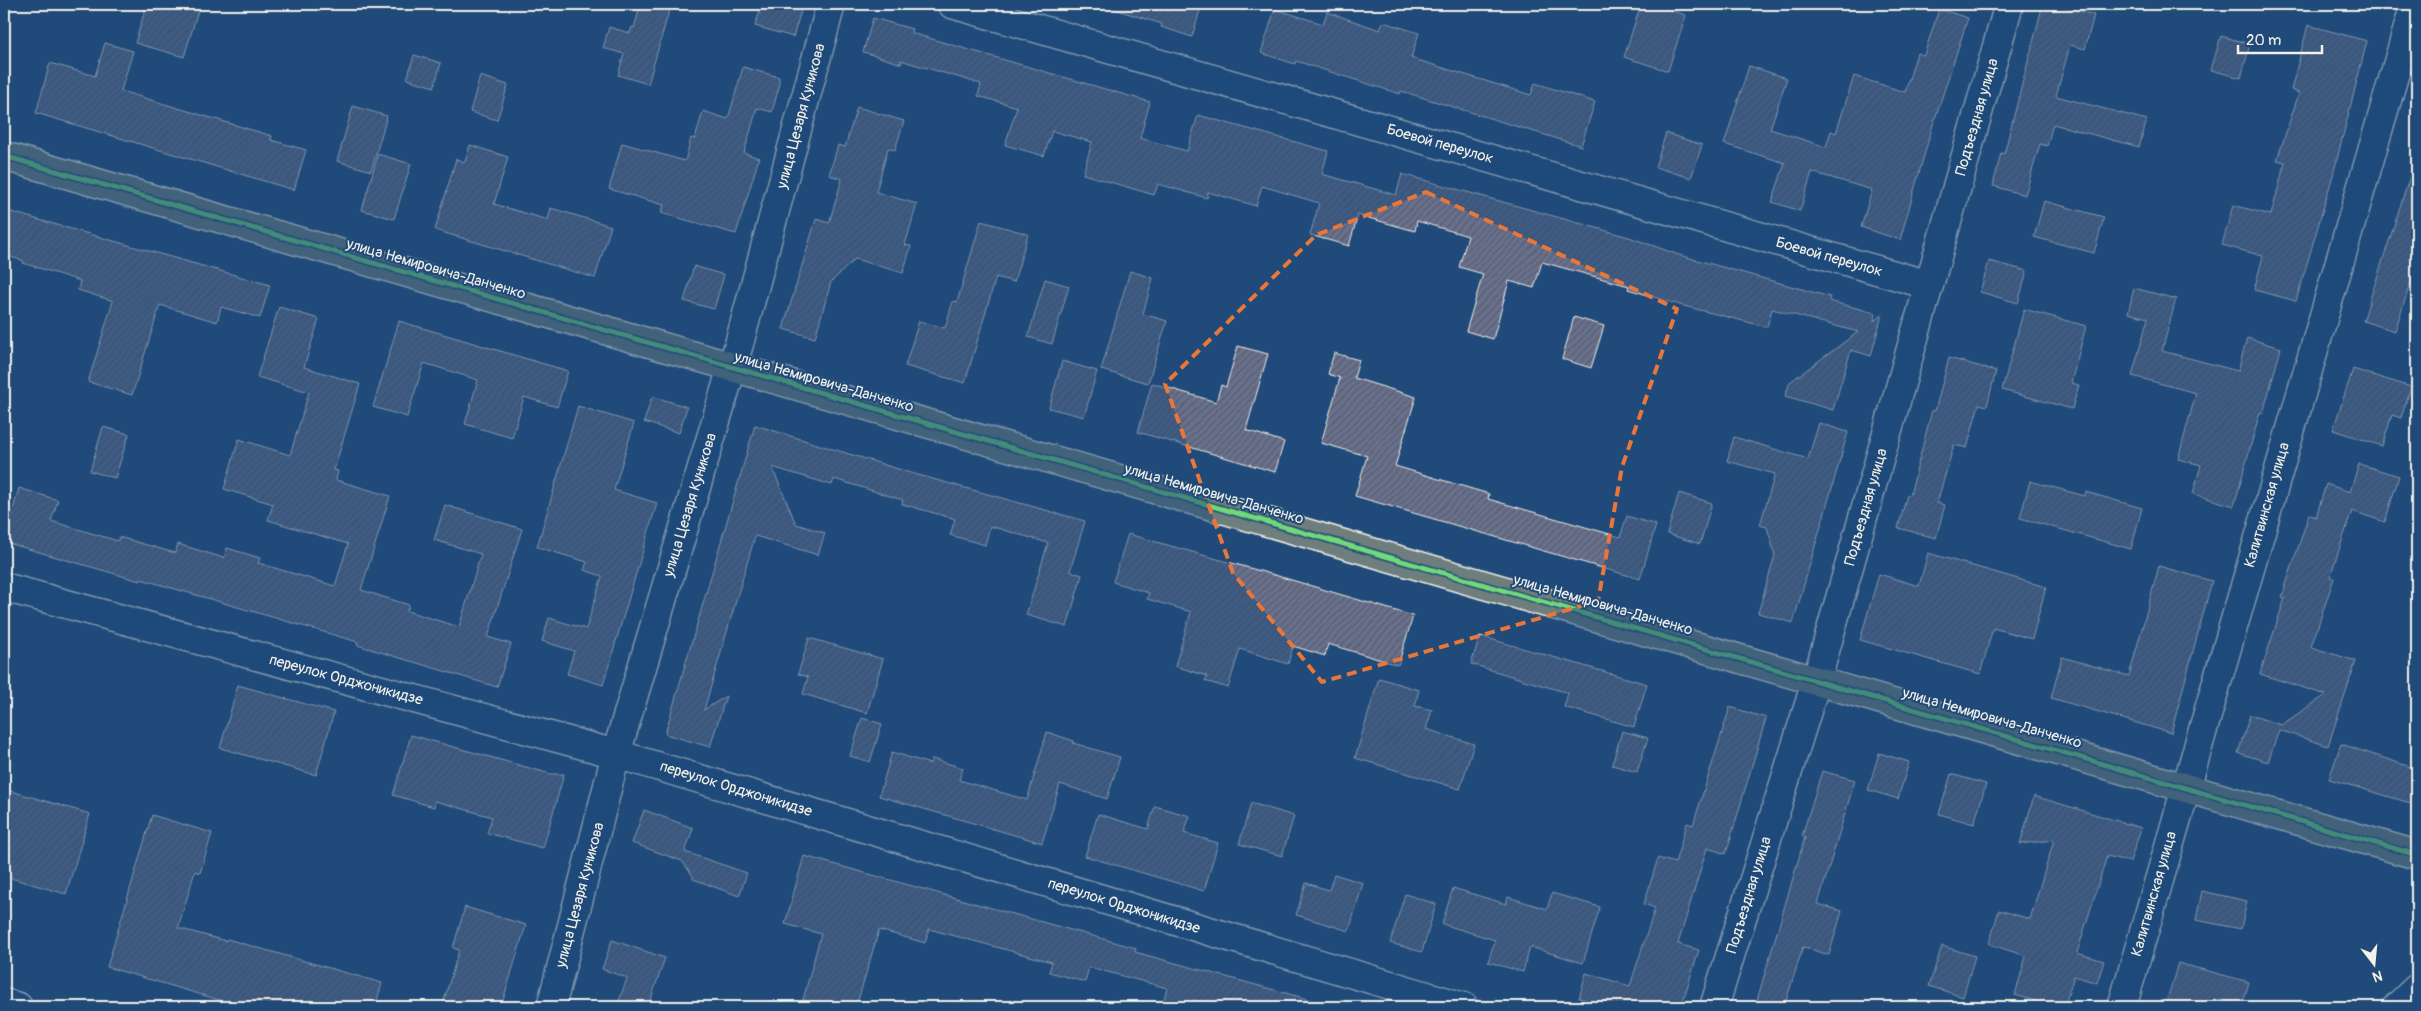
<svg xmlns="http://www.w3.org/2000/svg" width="2421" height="1011" viewBox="0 0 2421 1011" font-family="Pangolin,sans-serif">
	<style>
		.building { fill: url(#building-hatch); stroke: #f4f1e8 }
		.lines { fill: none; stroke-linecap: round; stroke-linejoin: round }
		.street-casing { stroke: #f4f1e8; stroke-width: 31 }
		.secondary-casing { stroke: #f4f1e8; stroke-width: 31 }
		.primary-casing { stroke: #f4f1e8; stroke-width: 31 }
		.street { stroke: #1f4a7a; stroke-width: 28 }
		.secondary { stroke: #1f4a7a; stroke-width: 28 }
		.primary { stroke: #6d7e7c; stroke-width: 28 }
		.cycleway-casing { stroke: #1f4a7a; stroke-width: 8 }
		.cycleway { stroke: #71d979; stroke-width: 5 }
		.marked { fill: none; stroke: #ea7738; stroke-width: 4; stroke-dasharray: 10 6; stroke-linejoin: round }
		.labels { text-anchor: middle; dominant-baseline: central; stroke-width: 4; stroke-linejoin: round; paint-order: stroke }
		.street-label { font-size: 15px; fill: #f4f1e8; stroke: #1f4a7a }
	</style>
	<defs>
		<pattern id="building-hatch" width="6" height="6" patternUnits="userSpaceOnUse" patternTransform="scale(1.25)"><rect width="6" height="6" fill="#68708d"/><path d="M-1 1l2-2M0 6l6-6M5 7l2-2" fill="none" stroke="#585c6a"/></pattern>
	</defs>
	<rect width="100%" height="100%" fill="#1f4a7a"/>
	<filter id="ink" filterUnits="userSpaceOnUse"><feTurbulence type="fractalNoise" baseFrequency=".02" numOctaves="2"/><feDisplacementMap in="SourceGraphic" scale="10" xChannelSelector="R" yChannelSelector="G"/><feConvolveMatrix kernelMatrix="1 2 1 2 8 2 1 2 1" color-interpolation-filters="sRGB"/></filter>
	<g filter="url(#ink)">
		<!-- building -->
		<g class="building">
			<polygon points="147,4 200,4 184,57 135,43"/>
			<polygon points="641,4 671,4 648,84 618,75 624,54 603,48 609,27 630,33 632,27 634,28"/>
			<polygon points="762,4 803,4 793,37 755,26"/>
			<polygon points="1115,4 1202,4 1192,37 1161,27 1162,24 1114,9"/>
			<polygon points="1641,4 1649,4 1686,15 1668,71 1624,57"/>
			<polygon points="2043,4 2055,4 2094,15 2085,49 2070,45 2056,96 2147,120 2139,147 2053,124 2047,146 2040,144 2025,195 1993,186 2001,153 2004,154"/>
			<polygon points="1275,9 1323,24 1327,12 1380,30 1383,22 1419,33 1411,58 1531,95 1535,83 1595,102 1581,146 1401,91 1400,94 1296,61 1295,64 1261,53"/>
			<polygon points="1939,9 1968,18 1931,131 1900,240 1861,227 1872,190 1812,172 1800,211 1772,202 1785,163 1724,144 1749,66 1787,78 1770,129 1826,147 1831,131 1836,133 1854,76 1905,92 1917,53 1924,55"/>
			<polygon points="873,18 912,29 911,33 1150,102 1140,138 1187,151 1198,115 1328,151 1322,174 1396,195 1402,174 1629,237 1679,255 1830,297 1829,301 1876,313 1874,321 1882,315 1871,356 1851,350 1833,410 1785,396 1790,382 1858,332 1772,309 1767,327 1680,305 1628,289 1629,286 1542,262 1534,288 1509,281 1493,339 1466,331 1483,274 1459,267 1468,236 1417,221 1415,231 1358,215 1349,246 1310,235 1319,203 1262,186 1256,206 1208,192 1207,198 1158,184 1154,195 1083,174 1092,142 1052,131 1044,156 1005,145 1017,107 978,96 981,84 900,60 902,64 863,52"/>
			<polygon points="2308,25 2367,41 2333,175 2296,301 2254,290 2263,256 2222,245 2233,205 2271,215 2285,162 2277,160 2299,93 2291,90"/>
			<polygon points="2221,36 2250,44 2241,78 2211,70"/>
			<polygon points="105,43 133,51 121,91 272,136 271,140 306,150 294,190 36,113 50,63 95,76"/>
			<polygon points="414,55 441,63 434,87 407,79"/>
			<polygon points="743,67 779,77 779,87 772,112 757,108 744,153 759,158 736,234 661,213 664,205 609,189 622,143 685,161 691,138 695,139 703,111 728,119"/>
			<polygon points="480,76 508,85 497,120 470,112"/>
			<polygon points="353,106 387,116 371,171 337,161"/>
			<polygon points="857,107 904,121 895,150 888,148 876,192 917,204 905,245 911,246 903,273 855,259 831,282 815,338 783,329 816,219 829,223 842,179 829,175 838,145 845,147"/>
			<polygon points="1666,133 1702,145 1691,178 1655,167"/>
			<polygon points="470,145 508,157 494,204 548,220 551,208 611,226 595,278 435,230 456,159 465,162"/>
			<polygon points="378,154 411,164 394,219 362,210"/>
			<polygon points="2413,167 2417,168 2417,263 2395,331 2363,321"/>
			<polygon points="2044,201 2104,217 2094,253 2034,237"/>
			<polygon points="4,210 270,285 260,318 221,307 217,322 160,305 132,395 88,382 113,301 78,290 80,281 23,263 24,261 4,255"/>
			<polygon points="981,221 1028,234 1014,282 996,277 965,383 905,366 919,321 945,328 953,301 957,302"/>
			<polygon points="1989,261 2027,271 2018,303 1980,292"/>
			<polygon points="694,266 724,275 714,309 684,301"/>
			<polygon points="1130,271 1153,278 1143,314 1167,321 1148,383 1101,370"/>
			<polygon points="1045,279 1069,286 1052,344 1028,337"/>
			<polygon points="2134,288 2176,299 2162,351 2238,371 2247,338 2281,348 2263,413 2260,412 2234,506 2193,494 2201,465 2178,459 2196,393 2132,376 2148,318 2128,313"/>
			<polygon points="279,307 319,319 304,367 360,384 334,470 338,471 336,480 390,496 361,590 409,605 407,611 459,627 481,554 434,540 445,505 522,529 488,637 511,644 497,687 357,645 358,642 141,579 140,581 4,542 19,488 58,500 51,521 118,541 119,537 175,553 178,544 224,558 227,548 260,558 258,563 335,586 348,544 268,520 273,504 224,489 239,439 290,455 309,392 257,377"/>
			<polygon points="2024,309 2086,326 2071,383 2079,385 2072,409 2002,390"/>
			<polygon points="1574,317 1604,326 1591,368 1562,359"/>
			<polygon points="399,321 568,371 557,407 524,397 512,438 465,424 478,380 424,363 407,417 373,407"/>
			<polygon points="1238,346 1268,354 1246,430 1284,442 1275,472 1138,432 1152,383 1216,402 1221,385 1226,387"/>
			<polygon points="1334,353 1359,360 1354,378 1416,397 1395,466 1489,494 1488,499 1620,537 1627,516 1656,525 1640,579 1355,496 1367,456 1321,443 1340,378 1328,374"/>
			<polygon points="1949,358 1996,371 1987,406 1979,404 1967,448 1954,445 1937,503 1945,505 1936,538 1898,528 1907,495 1910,495 1932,410 1935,411"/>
			<polygon points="1062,361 1097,371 1084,417 1049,408"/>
			<polygon points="2353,369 2411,387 2401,418 2392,415 2382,446 2333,430"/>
			<polygon points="652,396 687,407 679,433 644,422"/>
			<polygon points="578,406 634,423 614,490 657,503 603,685 567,674 574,651 542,641 549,618 586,629 602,576 584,570 587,562 537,547"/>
			<polygon points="1819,423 1848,432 1793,623 1758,613 1775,555 1767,527 1760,525 1775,474 1727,461 1734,437 1808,459"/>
			<polygon points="755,425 911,473 1085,521 1070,571 1082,575 1067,627 1026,615 1048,543 990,526 985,545 950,535 955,519 902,504 903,500 834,479 832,485 772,467 796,524 825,533 818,555 755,536 704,710 726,696 710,747 665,734"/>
			<polygon points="103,427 129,434 115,478 90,471"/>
			<polygon points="2359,464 2399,476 2385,522 2352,511 2330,577 2334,578 2311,647 2356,661 2328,746 2279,730 2268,762 2238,753 2250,715 2281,725 2326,695 2260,674 2285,598 2282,597 2309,514 2316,517 2326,484 2350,492"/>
			<polygon points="2030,481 2085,496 2086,492 2142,508 2131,549 2020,518"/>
			<polygon points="1679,493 1712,503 1700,544 1667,534"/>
			<polygon points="1128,534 1278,576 1413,616 1398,665 1328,644 1325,656 1293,646 1288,664 1240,649 1228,688 1205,681 1207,676 1175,666 1191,612 1147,599 1149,593 1113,582"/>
			<polygon points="1928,553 2046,587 2032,639 1993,628 1980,674 1860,640 1879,574 1919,586"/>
			<polygon points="2159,566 2212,581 2171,733 2051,698 2062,657 2129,676"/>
			<polygon points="1480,636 1647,684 1634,727 1564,707 1568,693 1471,664"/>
			<polygon points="809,638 883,659 867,713 803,694 808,677 798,674"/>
			<polygon points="1379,678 1419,690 1415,706 1432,710 1426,729 1474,744 1460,789 1355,758"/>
			<polygon points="238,685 334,712 316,775 220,748"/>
			<polygon points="1730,707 1766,718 1726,854 1707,848 1678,944 1699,950 1681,1007 1610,1007 1579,998 1586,973 1630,986 1655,908 1644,904 1658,858 1675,863 1687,823 1693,825"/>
			<polygon points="862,718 882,724 870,762 850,756"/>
			<polygon points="1622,731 1648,738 1637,772 1612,765"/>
			<polygon points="1047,732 1074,741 1073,743 1120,757 1107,799 1060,784 1042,843 879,796 892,752 930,764 932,759 963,768 959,780 1027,800"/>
			<polygon points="411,735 551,774 564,774 543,848 487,833 492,817 435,801 434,807 393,795"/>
			<polygon points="2341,744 2417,769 2417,805 2329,779"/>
			<polygon points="1879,753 1909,762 1898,799 1868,790"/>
			<polygon points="1822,771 1855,780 1818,904 1842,911 1829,955 1803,947 1784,1007 1755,1007 1805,837 1802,836"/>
			<polygon points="1951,774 1986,784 1974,824 1939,814"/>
			<polygon points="4,789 90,814 66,894 4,876"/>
			<polygon points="2034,796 2141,828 2130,862 2107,856 2077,953 2104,961 2097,983 2074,976 2064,1007 2056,1007 2015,995 2026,956 1989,944 1999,910 2030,919 2054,840 2020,844"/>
			<polygon points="1251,803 1294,816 1282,856 1239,844"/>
			<polygon points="1155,806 1190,816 1184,833 1218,843 1204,891 1085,856 1098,814 1148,829"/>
			<polygon points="644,810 693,828 685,852 747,873 739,896 693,879 693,876 682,861 632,843"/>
			<polygon points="152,815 212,833 200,873 195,871 178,928 226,941 227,939 382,983 375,1007 243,1007 107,967"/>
			<polygon points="804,856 1136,948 1135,952 1311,1000 1310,1007 1218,1007 1192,1000 1190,1007 1162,1007 1167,988 1089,967 1085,982 1049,972 1052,962 929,929 925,943 879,930 856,1007 801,1007 821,934 785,924"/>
			<polygon points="1334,874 1363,883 1349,931 1296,915 1306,883 1329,890"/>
			<polygon points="1453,888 1506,904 1508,897 1547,909 1552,893 1600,907 1583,963 1530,947 1523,972 1488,962 1495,940 1442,924"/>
			<polygon points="2202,891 2247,901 2241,929 2196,920"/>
			<polygon points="1405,894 1436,904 1422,952 1390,943"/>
			<polygon points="465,907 526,925 501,1007 442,1007 459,950 453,948"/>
			<polygon points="612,940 665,958 648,1007 617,1007 627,978 602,969"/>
			<polygon points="1942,946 1975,956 1963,997 1929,986"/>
			<polygon points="2178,963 2249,982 2242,1007 2165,1007"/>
		</g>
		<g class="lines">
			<defs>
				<g id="street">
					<polyline points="952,4 1929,285"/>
					<polyline points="4,587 616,754 1464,1007"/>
					<polyline points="1714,1007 1817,679 2009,4"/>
					<polyline points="2122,1007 2415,4"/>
					<polyline points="2397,1007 2417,988"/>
				</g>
				<g id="secondary">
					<polyline points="4,1003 18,1007"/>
					<polyline points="551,1007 616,754 739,344 831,4"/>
				</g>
				<path id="primary" d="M4,156C808,391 1614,619 2417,855"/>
			</defs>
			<!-- street casing -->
			<use href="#street" class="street-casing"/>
			<!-- secondary casing -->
			<use href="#secondary" class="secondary-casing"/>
			<!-- primary casing -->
			<use href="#primary" class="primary-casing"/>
			<!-- street -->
			<use href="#street" class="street"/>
			<!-- secondary -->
			<use href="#secondary" class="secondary"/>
			<!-- primary -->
			<use href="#primary" class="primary"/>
			<defs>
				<path id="cycleway" d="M4,156C808,391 1614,619 2417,855"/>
			</defs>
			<!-- cycleway casing -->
			<use href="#cycleway" class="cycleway-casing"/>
			<!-- cycleway -->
			<use href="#cycleway" class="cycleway"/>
		</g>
	</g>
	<!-- marked area -->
	<path d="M0 0H2421V1011H0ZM1426,192L1677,309L1622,467L1598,601L1322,682L1233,573L1165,384L1316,235Z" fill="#1f4a7a" fill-opacity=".55" fill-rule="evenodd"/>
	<path class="marked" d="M1426,192L1677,309L1622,467L1598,601L1322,682L1233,573L1165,384L1316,235Z"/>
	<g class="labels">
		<!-- street labels -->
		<g class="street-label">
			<text transform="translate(801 116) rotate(-75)">улица Цезаря Куникова</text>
			<text transform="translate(1977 117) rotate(-74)">Подъездная улица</text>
			<text transform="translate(1440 144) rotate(16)">Боевой переулок</text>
			<text transform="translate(1829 257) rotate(16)">Боевой переулок</text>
			<text transform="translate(436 269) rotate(16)">улица Немировича-Данченко</text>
			<text transform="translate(824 382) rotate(16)">улица Немировича-Данченко</text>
			<text transform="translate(1214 494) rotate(16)">улица Немировича-Данченко</text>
			<text transform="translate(690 505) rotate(-73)">улица Цезаря Куникова</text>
			<text transform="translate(2267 505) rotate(-74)">Калитвинская улица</text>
			<text transform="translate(1866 507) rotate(-74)">Подъездная улица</text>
			<text transform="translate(1603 605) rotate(16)">улица Немировича-Данченко</text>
			<text transform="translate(346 680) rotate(15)">переулок Орджоникидзе</text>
			<text transform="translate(1992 718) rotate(16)">улица Немировича-Данченко</text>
			<text transform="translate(736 789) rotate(17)">переулок Орджоникидзе</text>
			<text transform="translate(2154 894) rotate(-74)">Калитвинская улица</text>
			<text transform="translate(580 895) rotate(-75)">улица Цезаря Куникова</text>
			<text transform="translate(1749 895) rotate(-73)">Подъездная улица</text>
			<text transform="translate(1124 906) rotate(17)">переулок Орджоникидзе</text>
		</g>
	</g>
	<!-- margin -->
	<rect width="2421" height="1011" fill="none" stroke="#1f4a7a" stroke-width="20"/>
	<rect x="10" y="10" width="2401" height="991" fill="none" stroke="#f4f1e8" stroke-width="2" filter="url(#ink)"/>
	<!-- north arrow -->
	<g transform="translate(2374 964) rotate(164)" stroke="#1f4a7a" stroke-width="4" paint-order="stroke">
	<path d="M0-4L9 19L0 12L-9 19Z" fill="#f4f1e8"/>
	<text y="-8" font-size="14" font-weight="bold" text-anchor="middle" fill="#f4f1e8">N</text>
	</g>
	<!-- scale -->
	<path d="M2238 45v8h84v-8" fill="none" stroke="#f4f1e8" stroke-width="2.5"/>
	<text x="2246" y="45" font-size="15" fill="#f4f1e8" stroke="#1f4a7a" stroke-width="4" paint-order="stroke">20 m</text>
</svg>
